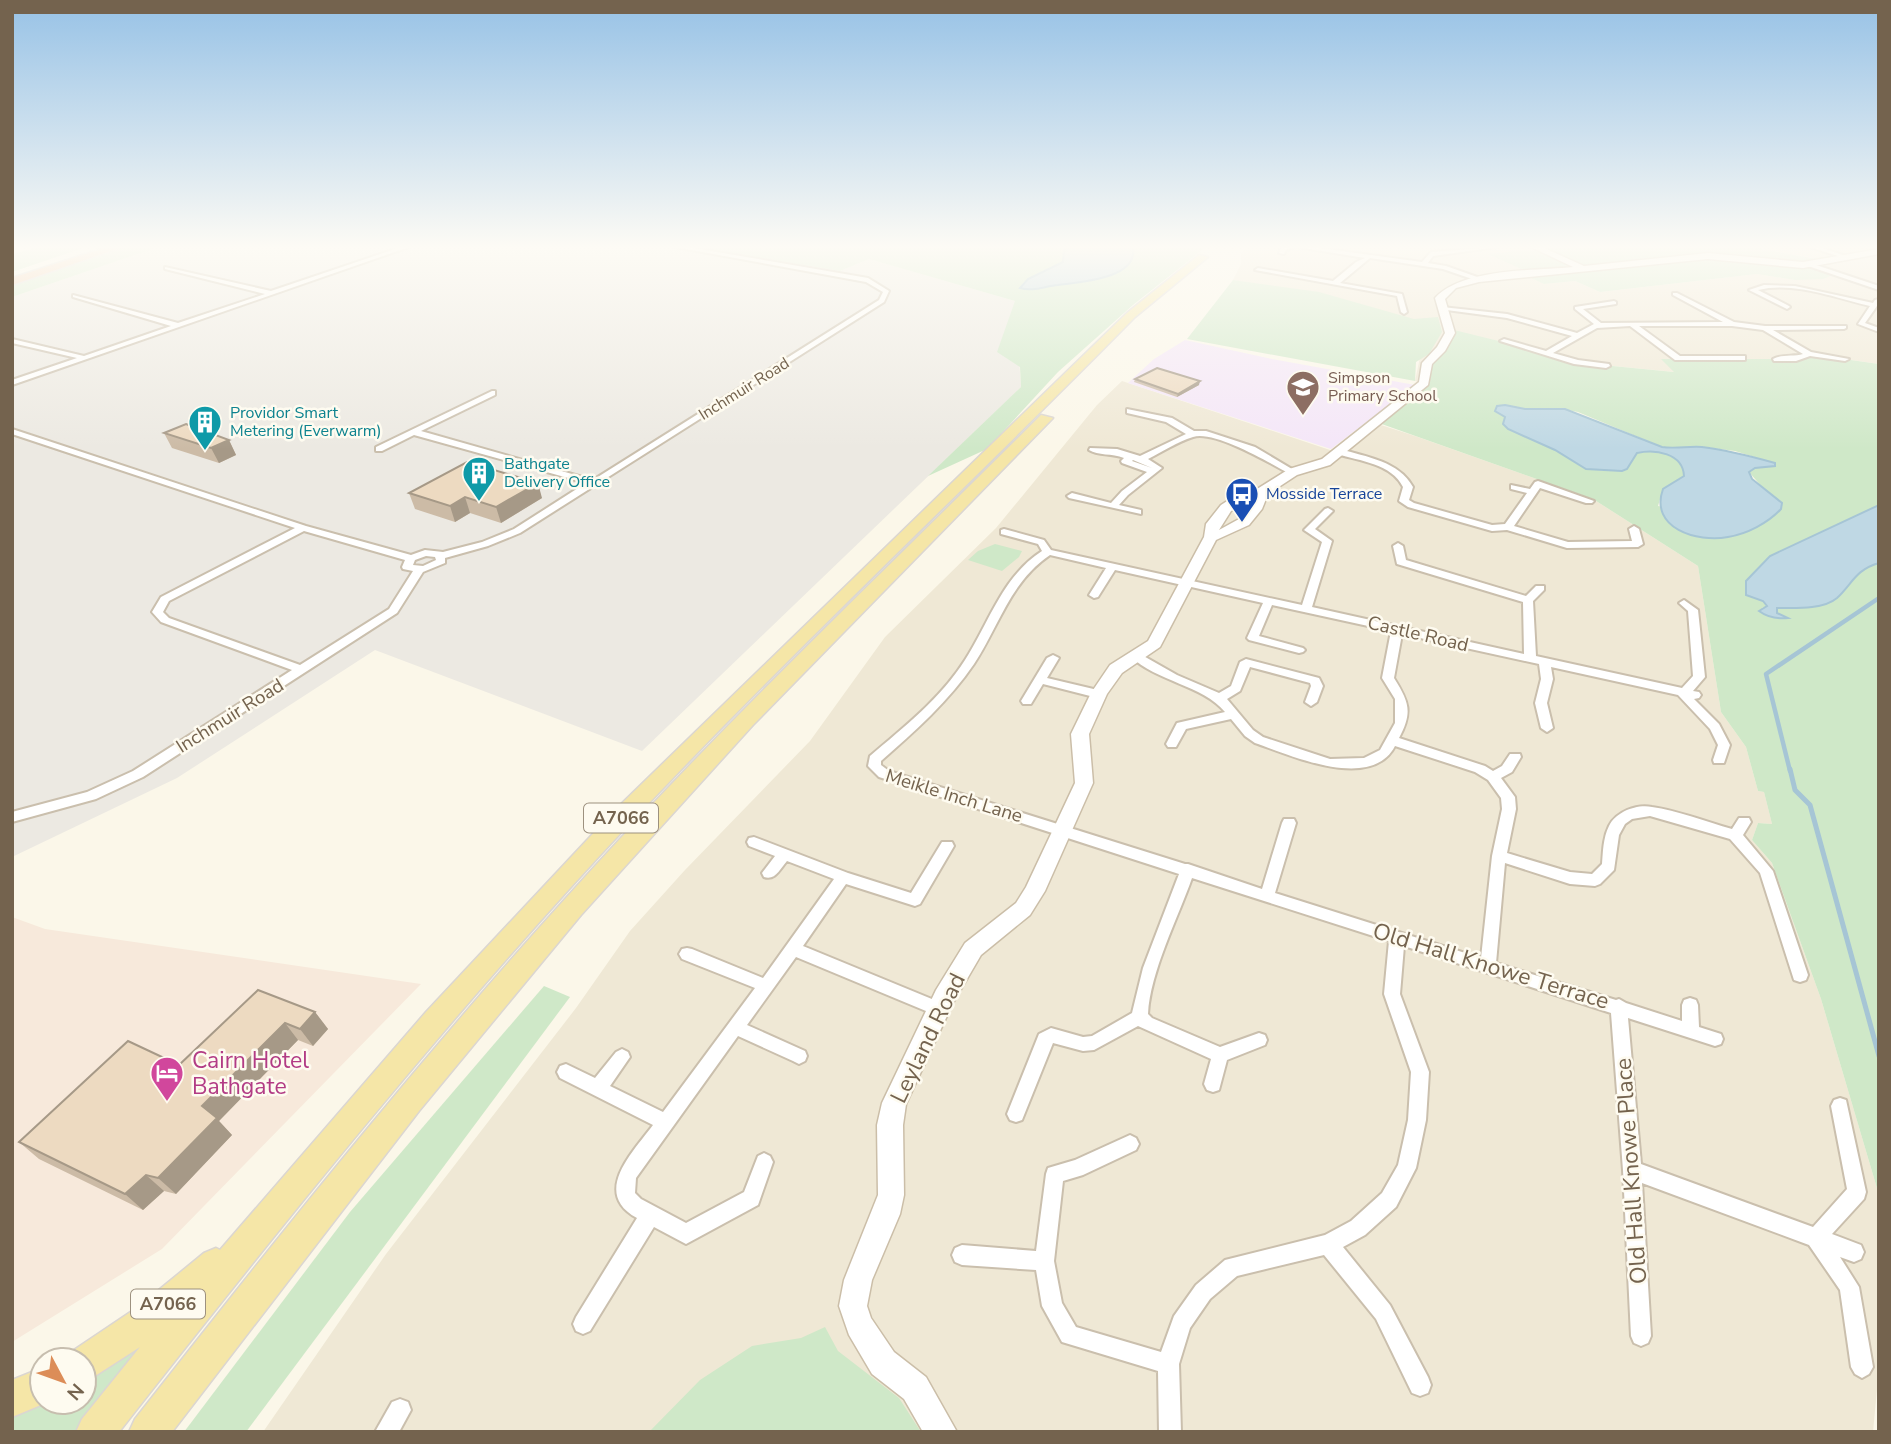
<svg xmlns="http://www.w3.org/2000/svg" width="1891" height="1444" viewBox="0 0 1891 1444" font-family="'Nunito Sans',sans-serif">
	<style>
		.residential { fill: #efe8d5 }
		.commercial { fill: #f7e9db }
		.industrial { fill: #ece9e2 }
		.education { fill: #f4e6f8 }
		.green { fill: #cfe8c8; fill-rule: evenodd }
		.water { fill: #bfd8e4; stroke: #a6c5d5; stroke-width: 2 }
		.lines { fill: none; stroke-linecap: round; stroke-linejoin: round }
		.stream-far1 { stroke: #a6c5d5; stroke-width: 4.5 }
		.stream { stroke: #a6c5d5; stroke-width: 5 }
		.street-casing { stroke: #cabfad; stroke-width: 4 }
		.secondary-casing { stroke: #cbbea8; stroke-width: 3 }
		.primary-casing { stroke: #dbd6d1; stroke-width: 3 }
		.highway-casing { stroke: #dbd6d1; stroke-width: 3 }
		.street { fill: #fff; fill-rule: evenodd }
		.secondary { fill: #fff; fill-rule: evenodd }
		.primary { fill: #f5e6a7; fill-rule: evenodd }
		.highway { fill: #f1c7a5; fill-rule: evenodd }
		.wall { fill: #ccbba6 }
		.shaded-wall { fill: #a69987 }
		.building { fill: #eddac1; stroke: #a69987; stroke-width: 2 }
		.labels { text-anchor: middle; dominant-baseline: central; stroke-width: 5; stroke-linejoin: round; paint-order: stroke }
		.far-education-label { font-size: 16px; fill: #785e54; stroke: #fefbf0; text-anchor: start }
		.far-street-label { font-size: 16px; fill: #74634e; stroke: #fefbf0 }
		.far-culture-label { font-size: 16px; fill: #0d838f; stroke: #fefbf0; text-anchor: start }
		.far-transit-label { font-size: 16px; fill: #164399; stroke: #fefbf0; text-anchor: start }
		.shield { fill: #fefbf0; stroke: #9d917f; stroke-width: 2 }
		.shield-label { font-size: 18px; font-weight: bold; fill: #74634e }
		.street-label { font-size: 19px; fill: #74634e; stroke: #fefbf0 }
		.near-street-label { font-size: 23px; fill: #74634e; stroke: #fefbf0 }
		.near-hotel-label { font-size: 23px; fill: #b23c85; stroke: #fefbf0; text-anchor: start }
	</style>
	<rect width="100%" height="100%" fill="#fbf7e9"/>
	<!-- residential -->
	<g class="residential">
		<polygon points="1247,247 1377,247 1400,250 1402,247 1535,247 1582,267 1544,284 1575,281 1600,292 1757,274 1795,280 1810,265 1826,260 1751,247 1879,247 1879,364 1845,359 1662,359 1675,372 1592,364 1505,341 1424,383 1415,381 1427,324 1233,280 1241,264 1241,254"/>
		<polygon points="1122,381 1333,451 1381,425 1415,436 1593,499 1698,566 1721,712 1746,747 1758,791 1764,792 1772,824 1758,823 1752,840 1772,863 1821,999 1879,1195 1879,1368 1873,1432 263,1432 386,1254 576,1008 630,931 685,870 810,741 885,637 996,528 1097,405"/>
	</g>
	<!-- commercial -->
	<polygon class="commercial" points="12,917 45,929 421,984 162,1249 12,1342"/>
	<!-- industrial -->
	<polygon class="industrial" points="158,247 695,247 840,271 869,259 1015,301 1021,387 642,751 375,650 177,778 12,857 12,297"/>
	<!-- education -->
	<polygon class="education" points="1185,340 1272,359 1415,385 1331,449 1128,383 1154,359"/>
	<!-- green -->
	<g class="green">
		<polygon points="40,247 86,247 12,272 12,254"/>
		<polygon points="121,247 158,247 12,297 12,286"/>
		<polygon points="695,247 1206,247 1133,305 1058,372 987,449 928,476 1021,387 1020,367 997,352 1015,301 869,259 840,271"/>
		<polygon points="1535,247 1751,247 1828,261 1812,264 1837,273 1823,279 1795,280 1757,274 1600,292 1575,281 1544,284 1523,274 1528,272 1488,254 1537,249"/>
		<polygon points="1233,280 1319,292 1414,319 1438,317 1442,332 1429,354 1416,362 1415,381 1187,339"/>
		<path d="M1450,329L1592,364L1674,372L1661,359H1777L1809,354L1879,364V505L1847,521L1763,601L1767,607H1762L1786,617L1777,613V608C1794,608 1822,610 1836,598C1853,583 1855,571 1879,563V1195L1821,999L1772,863L1752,840L1758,823L1772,824L1764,792L1758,791L1746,747L1721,712L1698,566L1593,499L1376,422L1420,387L1425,367ZM1505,405L1525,409L1557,408L1578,412L1662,447L1678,449L1697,446L1735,451L1774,463L1775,466L1755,468L1749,472L1781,509L1756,527L1658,506L1663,489L1684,476C1683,453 1655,449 1637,453L1627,469C1596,476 1580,464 1554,450C1540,442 1523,436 1508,429L1504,424Z"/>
		<polygon points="995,544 1022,551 1019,557 1002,571 968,560 978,551"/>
		<polygon points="544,986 570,997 246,1432 184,1432 350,1212"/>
		<polygon points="825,1327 838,1351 899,1398 921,1432 649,1432 700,1380 752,1346 801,1338"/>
		<polygon points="148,1344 79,1432 12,1432 12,1410 42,1402 84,1402 84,1377"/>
	</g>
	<!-- water -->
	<g class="water">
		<path d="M1069,247H1133C1139,279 1079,282 1058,285C1045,286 1033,292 1020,288L1028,279L1063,262L1064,250Z"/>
		<path d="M1505,405L1525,409H1565L1662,447C1676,449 1688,446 1702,447C1727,450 1750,456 1775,463V466L1755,468L1749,472L1752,479L1782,503L1781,509C1768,523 1747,534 1728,537C1697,543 1649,528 1663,489L1684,476C1683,453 1655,449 1637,453L1627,469L1622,471L1586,469L1555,450L1508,429L1503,424L1505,417L1495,411L1497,406Z"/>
		<path d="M1879,505V563C1855,570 1853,583 1837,598C1823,610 1794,608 1777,608V613L1788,618C1778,619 1767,617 1759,611L1767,606L1763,601L1746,595V581L1770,556Z"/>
	</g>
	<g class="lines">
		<!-- stream-far1 -->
		<polyline class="stream-far1" points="1790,771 1766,674 1879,598"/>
		<!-- stream -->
		<polyline class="stream" points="1790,769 1795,790 1810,805 1879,1056"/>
		<defs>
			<g id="street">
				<polygon points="401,247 409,247 12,385 12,380 77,358 12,343 12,339 84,356 171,326 73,297 73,295 178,323 265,294 165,269 165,267 271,291"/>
				<path d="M675,247H688L868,278L889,291L884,302L520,533L488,546L445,558V563L423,572L397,613L143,777L96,799L12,822V812L87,792L133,771L292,670L161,622L152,612L161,597L295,528L12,434V429L306,526L411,555L425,550L443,552L482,542L514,529L586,483L414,435L382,451H376V447L492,391H495V395L421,431L593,480L879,300L883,292L866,282ZM304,531L405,560L402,567L403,569L413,571L389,609L300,665L169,618L163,612L169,601ZM426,556L435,557L436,560L423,566L413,565L415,560Z"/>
				<polygon points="1295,247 1286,250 1284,254 1279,253 1281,248"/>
				<polygon points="1297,247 1312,247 1422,262 1431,252 1497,247 1433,256 1428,263 1446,266 1480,278 1478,281 1443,269 1370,258 1340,283 1402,294 1407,312 1404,314 1401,312 1397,296 1255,270 1258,268 1333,281 1356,262 1365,258"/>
				<polygon points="1810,247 1819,247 1849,257 1844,258"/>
				<polygon points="1810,263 1879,286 1879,290 1808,266"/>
				<path d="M1764,285L1795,286L1873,303L1875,300L1879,299V303L1865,323L1879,328V332L1858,324L1870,306C1836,298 1793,281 1758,290L1789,306L1790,307L1787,309L1749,290Z"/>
				<path d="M1673,293H1677L1734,322L1765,326H1846V328L1844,329L1773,330L1811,352L1849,359L1845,361L1810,356L1796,361H1774L1773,359C1781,354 1794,357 1803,354L1763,330L1732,326H1639L1680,356H1745V360H1675L1630,326L1597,328L1553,353L1578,360L1609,364L1610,366L1606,368L1574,364L1500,341L1504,339L1546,351L1572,336L1507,318L1439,309L1442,307L1507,314L1577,333L1594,324L1575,309V307L1614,301L1616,302V304L1583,309L1601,323L1723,322L1673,295Z"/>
				<path d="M1127,409L1172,418L1194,431H1206L1255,447L1297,472L1290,474C1270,463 1214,430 1193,437C1177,442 1162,452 1148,459L1162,468L1128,495L1119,505L1141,510V514L1069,498L1067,496L1072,493L1111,503L1122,491L1147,472L1122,463L1121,461L1124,458C1112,453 1098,456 1089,450L1090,448L1117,449L1140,456L1186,434L1166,422L1127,413ZM1133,460L1152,468L1132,461Z"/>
				<path d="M1340,449C1366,457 1399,461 1413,487L1409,500L1414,503L1492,525L1505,524L1527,493L1511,489V485L1530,489L1535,482L1538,481L1594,501L1592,503H1586L1540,488L1514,526L1568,542L1632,541L1629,529L1634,526L1639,529L1643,544L1638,547L1567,548L1507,530L1492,531L1408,507L1399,501L1403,487C1392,464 1360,461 1337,454V450Z"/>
				<path d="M1328,508L1333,511L1315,529L1332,541L1312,607L1524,654L1523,602L1397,564L1393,546L1398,543L1403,546L1406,560L1526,596L1536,586H1544V590L1533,601L1536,656L1682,688L1693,676L1688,611L1679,603L1684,600L1698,610L1705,677L1693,691L1699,692L1701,695L1699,698L1694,699L1719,724L1730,745L1724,763H1714L1713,760L1718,745L1710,729L1678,695L1551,667L1553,679L1547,703L1553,728L1547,732L1541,728L1535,703L1541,679L1539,664L1402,634L1394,678C1409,702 1413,712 1399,738L1485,766L1493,771L1502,766L1510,754H1520L1521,757L1512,772L1501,778L1515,797L1516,809L1507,853L1570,872L1592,874L1602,864C1603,852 1603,838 1609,826C1616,812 1636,804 1652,807C1676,810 1707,822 1732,829L1739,818H1749L1751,822L1743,835L1773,871L1808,975L1806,980L1800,982L1794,980L1760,873L1730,839L1650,816L1632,819L1625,824L1619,835L1614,870L1600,884L1595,886L1570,884L1505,863L1496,963L1616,1000L1619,999L1626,1003L1682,1021V1005L1684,1000L1690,998L1696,1000L1698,1005L1699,1027L1721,1034L1723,1039L1721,1044L1715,1046L1628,1018L1641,1164L1813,1227L1847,1189L1831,1106L1834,1100L1840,1098L1846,1100L1866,1192L1864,1199L1832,1234L1861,1245L1864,1252L1861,1259L1854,1262L1840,1257L1859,1287L1873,1367L1869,1374L1862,1378L1855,1374L1851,1367L1840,1290L1809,1245L1642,1183L1651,1336L1648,1343L1641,1346L1634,1343L1631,1336L1623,1170L1611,1013L1404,946L1400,994L1429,1072L1426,1120L1416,1168L1396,1207L1365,1235L1343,1247L1390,1305L1428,1377L1431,1385L1428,1393L1420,1396L1412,1393L1376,1319L1324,1255L1237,1276L1210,1299L1190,1328L1179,1364L1181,1432H1159L1158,1371L1062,1342L1042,1306L1036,1270L962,1265L955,1262L952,1255L955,1248L962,1245L1036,1251L1046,1174L1048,1168L1075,1160L1130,1135L1136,1138L1139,1144L1136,1150L1083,1175L1063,1181L1054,1261L1062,1303L1076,1327L1161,1352L1174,1316L1196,1285L1225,1260L1325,1235L1351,1221L1382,1193L1398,1165L1408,1120L1411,1072L1384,994L1389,941L1192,878C1178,918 1150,972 1148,1014L1152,1018L1220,1047L1259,1033L1265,1035L1267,1040L1265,1045L1227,1060L1219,1090L1213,1092L1207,1090L1204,1084L1211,1059L1138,1026L1094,1050L1083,1051L1053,1043L1022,1120L1016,1122L1010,1120L1007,1114L1039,1034L1051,1028L1083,1037L1092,1036L1132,1013L1143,968L1179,874L879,777L868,766L870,756C904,727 941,698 965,660C990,621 1002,577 1042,551L1038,544L1001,534V530L1004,529L1044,540L1051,550L1302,605L1322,542L1304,530L1325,509ZM1050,555L1106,568L1089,595L1094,598L1098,597L1115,570L1263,603L1247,638L1249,640L1299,653L1303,652L1305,650L1303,648L1259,636L1272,605L1391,631L1382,678L1395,699V723L1380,750L1364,758L1330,759L1263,737L1253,730L1227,699L1240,691L1250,667L1310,683L1311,686L1305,702L1311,706L1317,702L1323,686L1319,678L1246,659L1240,662L1231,686L1219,693L1177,675L1140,654H1132L1130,656C1157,682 1203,685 1225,712L1177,723L1166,744L1168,747H1176L1186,729L1231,719L1245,736L1255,743C1290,755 1371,792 1395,746L1475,772L1488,780L1501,798L1502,809L1492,856L1481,958L1275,893L1296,823L1294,819H1284L1282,823L1262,889L1188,864H1185L889,771L881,765V761C915,731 949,701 974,664C999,626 1010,582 1050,555Z"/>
				<polygon points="1053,655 1059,658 1047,678 1102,691 1104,694 1102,697 1098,698 1043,684 1031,704 1023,704 1021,701 1047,658"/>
				<path d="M754,837L848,873L911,893L942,842H952L954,846L920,904L915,906L846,884L803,946L944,1004L946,1009L944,1014L938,1016L796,957L747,1025L805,1051L807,1056L805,1061L799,1064L793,1061L738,1036L636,1178L635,1193L641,1199L686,1223L744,1192L758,1156L764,1153L770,1156L773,1162L758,1205L686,1244L654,1227L590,1331L583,1334L576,1331L573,1324L576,1317L637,1218C591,1193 633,1152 653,1125L560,1078L557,1072L560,1066L566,1064L595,1078L616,1052L622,1049L628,1052L630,1057L610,1086L663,1112L755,988L682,959L679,954L682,949L687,948L692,949L763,978L834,879L787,861C780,869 775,881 764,877L762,873L775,856L749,846L747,842L749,838Z"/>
				<polygon points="400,1399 408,1402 411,1410 399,1432 375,1432 392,1402"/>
			</g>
			<path id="secondary" d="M1531,247H1542L1584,266L1708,253L1803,262L1879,249V254L1803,268L1708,259L1479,282L1456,288L1445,299L1455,333L1445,351L1432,364L1428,385L1330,465L1297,475L1268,494L1262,509L1249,525L1216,540L1160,647L1122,673L1107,694L1089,734L1093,783L1045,891L1030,915L981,955L953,1003L906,1104L903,1125L904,1195L900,1214L872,1280L867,1306L871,1318L894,1352L926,1377L957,1432H923L904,1399L872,1374L849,1335L839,1306L844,1280L878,1195L877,1125L882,1103L936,990L965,943L1016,903L1026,887L1075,783L1071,734L1091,693L1110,665L1148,641L1204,537L1206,524L1221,505L1235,496L1257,489L1289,469L1322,459L1419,382L1422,363L1437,347L1445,333L1435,298C1463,268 1533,271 1573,267ZM1254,499L1239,519L1219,530L1231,511Z"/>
			<g id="primary">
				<path d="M1199,255L1208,257L1135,317C968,487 794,649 631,822C449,1016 283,1223 119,1432H76L82,1419L140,1347L84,1383V1360H68L71,1352L138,1307L204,1253L216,1248L220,1250L426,1012L617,808L1127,313Z"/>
				<path d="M1041,415L1053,418L753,725L581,915L419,1111L172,1432H129L135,1419C290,1221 448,1024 619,840C755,693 900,556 1041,415Z"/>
				<polygon points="42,1368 42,1402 48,1402 12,1417 12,1380"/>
			</g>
			<polygon id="highway" points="107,247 122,247 12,285 12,278"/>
		</defs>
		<!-- street casing -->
		<use href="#street" class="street-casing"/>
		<!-- secondary casing -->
		<use href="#secondary" class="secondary-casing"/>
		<!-- primary casing -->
		<use href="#primary" class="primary-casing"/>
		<!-- highway casing -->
		<use href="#highway" class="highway-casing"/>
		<!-- street -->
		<use href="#street" class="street"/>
		<!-- secondary -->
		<use href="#secondary" class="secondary"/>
		<!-- primary -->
		<use href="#primary" class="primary"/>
		<!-- highway -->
		<use href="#highway" class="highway"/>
	</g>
	<!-- wall -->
	<g class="wall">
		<polygon points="1135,379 1199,385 1177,397 1134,382"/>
		<polygon points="164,433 229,440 236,455 219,463 172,448"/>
		<polygon points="409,493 542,498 501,523 470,513 455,522 415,509"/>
		<polygon points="315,1012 328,1029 313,1046 298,1040 219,1121 232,1135 176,1194 164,1191 143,1210 39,1159 19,1142 179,1065"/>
	</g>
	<!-- shaded-wall -->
	<g class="shaded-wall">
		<polygon points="1200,381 1199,385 1177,397 1178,394"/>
		<polygon points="229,440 236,455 219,463 211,448"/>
		<polygon points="538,483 542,498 501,523 496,507"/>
		<polygon points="465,497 470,513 455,522 450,506"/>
		<polygon points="315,1012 328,1029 313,1046 300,1029"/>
		<polygon points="285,1023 298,1040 219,1121 232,1135 176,1194 158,1178 202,1106"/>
		<polygon points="146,1175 164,1191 143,1210 125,1194"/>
	</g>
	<!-- building -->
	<g class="building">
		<polygon points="1157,368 1200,381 1178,394 1135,379"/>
		<polygon points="186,424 229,440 211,448 164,433"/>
		<polygon points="467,462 538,483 496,507 465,497 450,506 409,493"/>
		<polygon points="258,990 315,1012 300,1029 285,1023 202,1106 217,1118 158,1178 146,1175 125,1194 19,1142 128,1041 179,1065"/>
	</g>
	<!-- sky -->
	<linearGradient id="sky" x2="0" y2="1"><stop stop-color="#97c2e6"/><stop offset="0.55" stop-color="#fdfbf5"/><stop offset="1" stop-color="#fdfbf5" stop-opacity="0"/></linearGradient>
	<rect width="1891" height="449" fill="url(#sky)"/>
	<!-- icons -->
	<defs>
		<symbol id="school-pin" viewBox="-11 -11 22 30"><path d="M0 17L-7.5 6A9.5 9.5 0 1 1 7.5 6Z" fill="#8d6e63" stroke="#fefbf0"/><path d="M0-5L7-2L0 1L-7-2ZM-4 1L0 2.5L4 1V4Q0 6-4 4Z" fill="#fff"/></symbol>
		<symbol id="building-pin" viewBox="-11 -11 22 30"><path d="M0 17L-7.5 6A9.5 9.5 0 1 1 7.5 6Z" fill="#0f9aa8" stroke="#fefbf0"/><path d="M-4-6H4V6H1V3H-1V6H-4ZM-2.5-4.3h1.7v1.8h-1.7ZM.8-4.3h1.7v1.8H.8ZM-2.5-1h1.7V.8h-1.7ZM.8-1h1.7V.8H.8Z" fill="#fff"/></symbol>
		<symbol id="bus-pin" viewBox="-11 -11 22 30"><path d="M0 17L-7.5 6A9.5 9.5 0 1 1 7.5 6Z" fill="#1a4fb4" stroke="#fefbf0"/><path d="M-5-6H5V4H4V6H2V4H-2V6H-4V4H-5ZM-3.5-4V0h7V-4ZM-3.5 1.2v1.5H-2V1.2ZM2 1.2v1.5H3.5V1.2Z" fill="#fff"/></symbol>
		<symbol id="hotel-pin" viewBox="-11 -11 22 30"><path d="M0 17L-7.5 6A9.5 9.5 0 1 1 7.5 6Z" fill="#d1479c" stroke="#fefbf0"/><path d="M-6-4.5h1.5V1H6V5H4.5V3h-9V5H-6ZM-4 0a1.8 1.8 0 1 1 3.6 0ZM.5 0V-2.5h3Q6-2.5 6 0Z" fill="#fff"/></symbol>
	</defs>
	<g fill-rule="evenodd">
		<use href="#school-pin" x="1284" y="368" width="38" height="52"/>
		<use href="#building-pin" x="186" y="403" width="38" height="52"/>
		<use href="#building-pin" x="460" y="454" width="38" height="52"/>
		<use href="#bus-pin" x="1223" y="475" width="38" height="52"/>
		<use href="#hotel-pin" x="148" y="1054" width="38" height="52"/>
	</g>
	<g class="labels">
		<!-- far-education labels -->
		<g class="far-education-label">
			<text x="1328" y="378">Simpson<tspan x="1328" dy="18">Primary School</tspan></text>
		</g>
		<!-- far-street labels -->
		<g class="far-street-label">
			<text transform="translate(744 389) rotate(-32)">Inchmuir Road</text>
		</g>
		<!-- far-culture labels -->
		<g class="far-culture-label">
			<text x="230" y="413">Providor Smart<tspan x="230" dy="18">Metering (Everwarm)</tspan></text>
			<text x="504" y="464">Bathgate<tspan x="504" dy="18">Delivery Office</tspan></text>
		</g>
		<!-- far-transit labels -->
		<g class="far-transit-label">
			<text x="1266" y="494">Mosside Terrace</text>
		</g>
		<!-- shield labels -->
		<g class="shield">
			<rect x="584" y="803.5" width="74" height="29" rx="5"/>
			<rect x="131" y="1289.5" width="74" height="29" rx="5"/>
		</g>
		<g class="shield-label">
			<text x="621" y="818">A7066</text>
			<text x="168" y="1304">A7066</text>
		</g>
		<!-- street labels -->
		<g class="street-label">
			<text transform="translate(1418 634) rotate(13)">Castle Road</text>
			<text transform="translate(230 716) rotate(-32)">Inchmuir Road</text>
			<text transform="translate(954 796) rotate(17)">Meikle Inch Lane</text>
		</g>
		<!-- near-street labels -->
		<g class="near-street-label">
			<text transform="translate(1491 966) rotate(17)">Old Hall Knowe Terrace</text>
			<text transform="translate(928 1038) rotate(-64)">Leyland Road</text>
			<text transform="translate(1631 1171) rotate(-94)">Old Hall Knowe Place</text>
		</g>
		<!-- near-hotel labels -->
		<g class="near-hotel-label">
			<text x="192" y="1060">Cairn Hotel<tspan x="192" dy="26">Bathgate</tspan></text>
		</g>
	</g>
	<!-- border -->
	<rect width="1891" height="1444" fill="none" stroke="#74634e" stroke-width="28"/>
	<!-- north arrow -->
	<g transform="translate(63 1381) rotate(131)"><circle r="33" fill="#fefbf0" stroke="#c7beaf" stroke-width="2"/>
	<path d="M0-5L12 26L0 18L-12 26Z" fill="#dc8d58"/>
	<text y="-10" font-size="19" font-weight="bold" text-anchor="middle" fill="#74634e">N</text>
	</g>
</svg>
